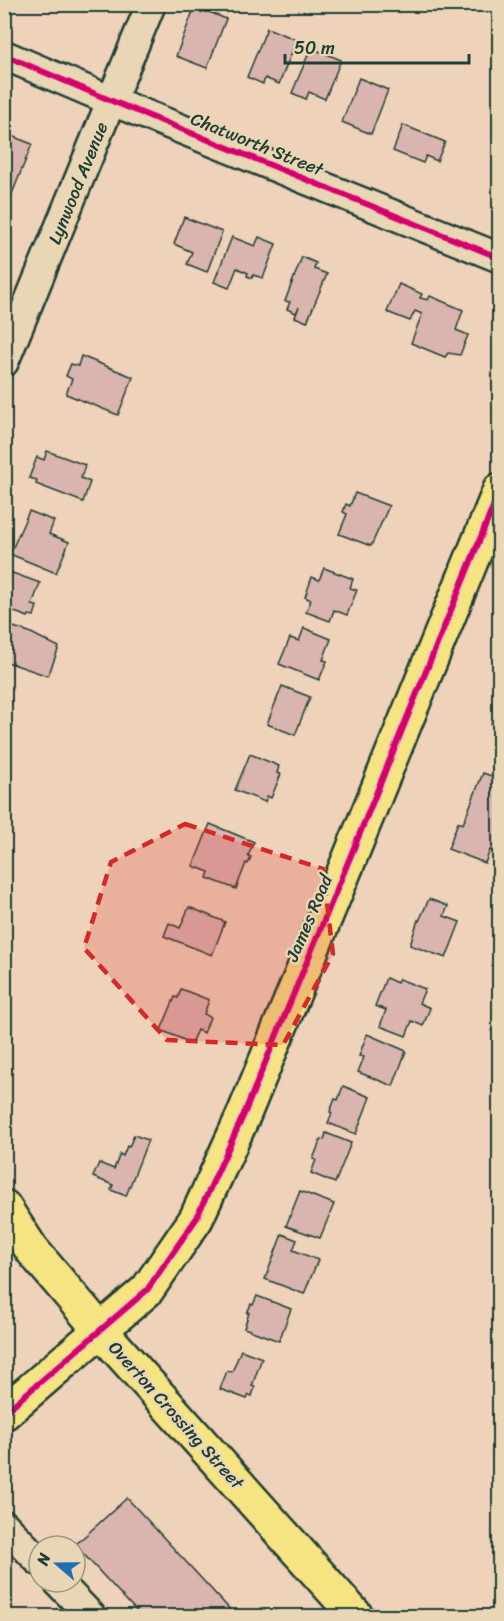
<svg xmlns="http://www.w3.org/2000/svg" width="504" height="1621" viewBox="0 0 504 1621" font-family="Sriracha,sans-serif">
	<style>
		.building { fill: #dab5b0; stroke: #1f3d34; stroke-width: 1.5 }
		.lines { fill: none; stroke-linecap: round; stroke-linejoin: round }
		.minor-casing { stroke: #1f3d34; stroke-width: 33 }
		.major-casing { stroke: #1f3d34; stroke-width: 38 }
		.minor { stroke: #e9d6b4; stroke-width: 28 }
		.major { stroke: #f6e381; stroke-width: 33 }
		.cycleway-casing { stroke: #e9d6b4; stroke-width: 10 }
		.cycleway { stroke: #d6006c; stroke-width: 6 }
		.marked { fill: #d62828; fill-opacity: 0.2; stroke: #d62828; stroke-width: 4.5; stroke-dasharray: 12 8; stroke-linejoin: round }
		.labels { text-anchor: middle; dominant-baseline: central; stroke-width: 5; stroke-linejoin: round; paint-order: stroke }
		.street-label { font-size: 18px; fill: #1f3d34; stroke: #e9d6b4 }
	</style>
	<rect width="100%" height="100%" fill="#eed2b9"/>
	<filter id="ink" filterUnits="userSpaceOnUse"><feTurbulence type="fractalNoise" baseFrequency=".0167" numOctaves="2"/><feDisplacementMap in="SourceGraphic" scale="12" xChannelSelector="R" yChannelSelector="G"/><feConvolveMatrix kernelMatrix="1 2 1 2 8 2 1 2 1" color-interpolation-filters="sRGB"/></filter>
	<g filter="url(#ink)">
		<!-- building -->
		<g class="building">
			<polygon points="195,6 226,19 207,68 176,56"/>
			<polygon points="267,28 297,40 279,84 265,78 263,84 247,77"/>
			<polygon points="311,48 341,60 325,99 309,92 306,99 292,93"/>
			<polygon points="359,78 388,90 371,134 342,122"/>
			<polygon points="403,125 445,142 437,161 426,156 423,163 393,151"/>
			<polygon points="4,133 32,144 6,209 4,208"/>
			<polygon points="184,217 222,232 207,272 187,264 192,252 174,244"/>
			<polygon points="232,237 255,246 259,237 276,244 263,278 253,275 252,278 247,276 248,273 237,268 229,288 214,282"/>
			<polygon points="302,257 316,263 314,269 327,274 307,322 295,317 299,307 296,313 287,309 290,302 285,301"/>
			<polygon points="399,284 422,294 420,298 428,300 430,296 463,310 456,330 468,335 460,355 448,353 445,357 411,343 422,314 415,311 410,321 387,312"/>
			<polygon points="81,356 133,377 118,415 66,394 72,379 66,376 71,364 78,366"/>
			<polygon points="47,451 85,465 81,478 90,482 83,502 36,484 37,480 29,478 37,457 44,460"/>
			<polygon points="355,493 389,506 371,546 339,534 347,514 343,512 346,504 350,506"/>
			<polygon points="29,511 54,521 49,534 69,542 56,573 10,554"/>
			<polygon points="324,568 353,579 350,588 357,590 347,615 334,610 330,621 306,612 311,600 305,597 312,577 319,580"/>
			<polygon points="7,571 40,583 32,605 37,606 34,616 29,615 28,617 4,608 4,578"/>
			<polygon points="4,624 29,632 59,647 48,676 4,661"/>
			<polygon points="304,628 331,639 323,660 327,661 319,680 279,664 290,638 299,641"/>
			<polygon points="282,686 310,697 295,735 267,724"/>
			<polygon points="495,713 500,715 500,750 491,746 497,726 491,724"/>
			<polygon points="250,754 279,766 277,773 281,774 271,798 267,796 265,802 235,790"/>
			<polygon points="483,773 500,779 500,850 498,853 490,850 485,863 448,849 458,822 463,824"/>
			<polygon points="210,824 254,842 248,856 251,857 248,864 246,863 236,889 207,878 209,872 193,866"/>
			<polygon points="429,899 448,906 444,916 460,922 446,958 410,945 418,920 419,921"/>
			<polygon points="189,907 225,922 212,955 164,936 169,923 180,928"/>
			<polygon points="386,978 397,983 399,979 425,989 419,1003 430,1008 423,1026 412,1021 406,1036 380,1026 386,1010 375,1006"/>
			<polygon points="181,989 209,1000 204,1014 210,1017 204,1033 197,1030 191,1043 161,1030 175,997 178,998"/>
			<polygon points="367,1034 406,1051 393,1086 358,1072 364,1057 359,1056"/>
			<polygon points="343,1086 370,1097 356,1134 328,1123 332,1113 330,1112 335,1099 338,1100"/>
			<polygon points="326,1133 351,1143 335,1183 311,1173 316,1160 313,1159 321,1139 324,1140"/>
			<polygon points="134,1135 148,1140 126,1196 111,1190 113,1185 93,1177 99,1163 114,1169 120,1154 123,1156 127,1146 129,1147"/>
			<polygon points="300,1191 334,1204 320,1238 286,1226"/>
			<polygon points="282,1234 297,1240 293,1250 318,1260 304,1294 265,1279"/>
			<polygon points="257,1296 291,1309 279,1341 244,1328 249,1313 247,1313 251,1304 253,1305"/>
			<polygon points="241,1350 262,1358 252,1386 255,1387 252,1396 249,1395 247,1399 220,1389 227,1371 232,1372"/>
			<polygon points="127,1498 236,1616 141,1616 75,1545"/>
		</g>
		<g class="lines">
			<defs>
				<g id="minor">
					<polyline points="4,55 112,101 500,258"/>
					<polyline points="4,362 151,4"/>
					<polyline points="4,1525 39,1561"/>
					<polyline points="58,1582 91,1616"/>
				</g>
				<g id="major">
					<polyline points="4,1207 32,1250 101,1331 356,1616"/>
					<polyline points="4,1413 147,1290 196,1219 244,1114 351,855 500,490"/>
				</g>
			</defs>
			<!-- minor casing -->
			<use href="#minor" class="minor-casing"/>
			<!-- major casing -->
			<use href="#major" class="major-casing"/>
			<!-- minor -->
			<use href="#minor" class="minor"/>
			<!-- major -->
			<use href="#major" class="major"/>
			<defs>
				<g id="cycleway">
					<polyline points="4,55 112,101 500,258"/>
					<polyline points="4,1413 147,1290 196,1219 244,1114 351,855 500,490"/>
				</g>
			</defs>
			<!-- cycleway casing -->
			<use href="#cycleway" class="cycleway-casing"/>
			<!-- cycleway -->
			<use href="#cycleway" class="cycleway"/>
		</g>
	</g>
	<!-- marked area -->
	<path class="marked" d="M185,824L323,869L333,954L283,1045L167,1040L84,948L111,862Z"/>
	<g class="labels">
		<!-- street labels -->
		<g class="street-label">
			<text transform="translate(257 144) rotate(22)">Chatworth Street</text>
			<text transform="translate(78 183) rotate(-68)">Lynwood Avenue</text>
			<text transform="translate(309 918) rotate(-67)">James Road</text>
			<text transform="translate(176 1415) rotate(48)">Overton Crossing Street</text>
		</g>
	</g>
	<!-- margin -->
	<rect width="504" height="1621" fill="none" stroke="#e9d6b4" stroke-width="24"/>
	<rect x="12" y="12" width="480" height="1597" fill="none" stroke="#1f3d34" stroke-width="2" filter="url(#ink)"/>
	<!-- north arrow -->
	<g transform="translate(57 1564) rotate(290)"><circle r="28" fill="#e9d6b4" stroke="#989981" stroke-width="1.5"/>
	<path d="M0-4.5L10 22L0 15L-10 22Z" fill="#1f6fb2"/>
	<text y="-9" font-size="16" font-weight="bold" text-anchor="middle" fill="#1f3d34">N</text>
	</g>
	<!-- scale -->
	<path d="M285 54v9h184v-9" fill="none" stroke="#1f3d34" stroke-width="3"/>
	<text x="294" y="54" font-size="18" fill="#1f3d34" stroke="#e9d6b4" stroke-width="4.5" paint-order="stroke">50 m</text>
</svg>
